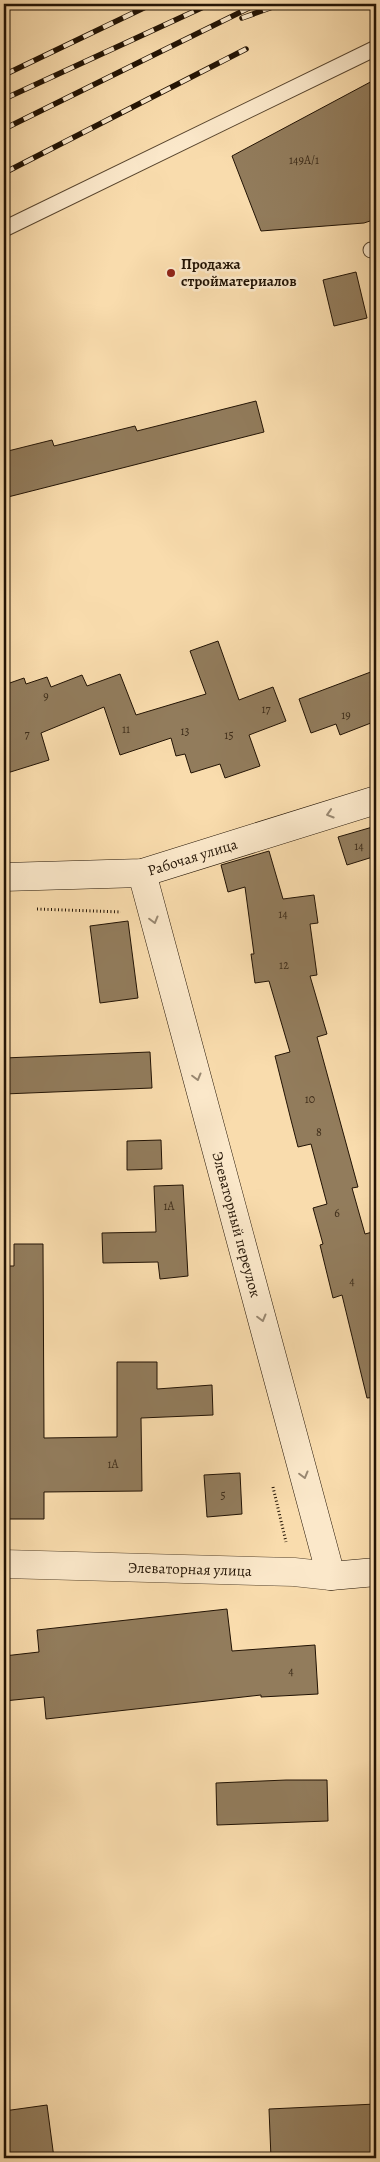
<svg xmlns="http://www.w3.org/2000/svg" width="380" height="2162" viewBox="0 0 380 2162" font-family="Alegreya,serif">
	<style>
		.building { fill: #927c5c; stroke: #221304 }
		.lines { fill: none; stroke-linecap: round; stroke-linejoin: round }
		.lane-casing { stroke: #58452e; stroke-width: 17 }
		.street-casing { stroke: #58452e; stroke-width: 29 }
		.secondary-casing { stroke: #221304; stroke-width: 29 }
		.path { stroke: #221304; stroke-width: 3; stroke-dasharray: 1 2.5; stroke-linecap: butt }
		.lane { stroke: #fbe8ca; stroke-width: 15 }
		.street { stroke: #fbe8ca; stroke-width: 28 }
		.secondary { stroke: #fbe8ca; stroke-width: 28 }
		.rail-casing { stroke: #221304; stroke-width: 5.5 }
		.rail { stroke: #fbe8ca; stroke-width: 4; stroke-dasharray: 11; stroke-linecap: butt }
		.oneway { stroke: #998871 }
		.poi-dot { fill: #8f2418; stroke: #fbe8ca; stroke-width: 2 }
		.labels { text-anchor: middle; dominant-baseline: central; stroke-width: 5; stroke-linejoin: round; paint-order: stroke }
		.number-label { font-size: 12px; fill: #3e2d1a }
		.poi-label { font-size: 15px; font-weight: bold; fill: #221304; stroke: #fbe8ca; text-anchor: start }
		.street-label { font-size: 15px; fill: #221304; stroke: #fbe8ca }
	</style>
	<rect width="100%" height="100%" fill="#f9dcad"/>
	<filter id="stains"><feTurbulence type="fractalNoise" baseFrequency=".004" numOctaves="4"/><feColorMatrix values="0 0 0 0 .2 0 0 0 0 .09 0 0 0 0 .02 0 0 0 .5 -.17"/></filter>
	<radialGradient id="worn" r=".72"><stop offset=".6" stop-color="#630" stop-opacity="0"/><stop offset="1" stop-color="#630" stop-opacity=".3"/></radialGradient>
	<!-- building -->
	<g class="building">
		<polygon points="376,79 376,219 364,223 261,231 232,156"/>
		<polygon points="356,272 367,318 334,326 323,280"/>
		<polygon points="256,401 264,432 4,498 4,452 52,440 54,446 135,426 137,431"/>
		<polygon points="218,641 239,700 273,687 286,721 249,735 260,766 225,778 220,764 191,773 185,754 176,756 171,738 120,755 104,707 41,733 49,760 4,774 4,685 24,678 26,684 47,677 51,687 82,675 87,686 120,674 136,715 206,694 190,651"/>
		<polygon points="376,670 376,721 340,735 336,724 311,733 299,699"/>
		<polygon points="376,826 376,856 347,865 338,837"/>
		<polygon points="269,851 283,899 314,895 318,923 310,924 317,975 310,976 327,1034 317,1037 358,1187 352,1188 365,1234 376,1231 376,1397 367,1398 342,1295 333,1298 320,1245 323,1244 313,1208 327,1204 311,1144 298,1147 291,1120 275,1056 290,1052 269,981 255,983 251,954 254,954 245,887 228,892 221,865"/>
		<polygon points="128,921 138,998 100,1003 90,926"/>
		<polygon points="150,1052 152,1088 4,1094 4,1058"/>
		<polygon points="161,1140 162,1169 127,1170 127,1141"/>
		<polygon points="183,1185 188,1276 160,1279 158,1262 103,1263 102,1233 156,1232 154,1186"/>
		<polygon points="14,1244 43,1244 44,1438 117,1437 117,1362 157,1362 157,1389 212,1385 213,1415 141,1418 142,1491 44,1492 44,1519 4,1519 4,1266 14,1266"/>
		<polygon points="240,1473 242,1514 207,1517 204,1475"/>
		<polygon points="227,1609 232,1651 315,1645 318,1694 261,1697 261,1695 46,1719 44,1697 4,1701 4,1656 39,1652 37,1630"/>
		<polygon points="286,1780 327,1780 328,1821 217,1825 216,1783"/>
		<polygon points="376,2104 376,2158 271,2158 269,2109"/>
		<polygon points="47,2105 54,2158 4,2158 4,2111"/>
	</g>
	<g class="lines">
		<defs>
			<g id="lane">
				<polyline points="4,229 376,48"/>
				<polyline points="371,250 376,250"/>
			</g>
			<g id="street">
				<path id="s1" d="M4,1564L294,1572L331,1576"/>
			</g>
			<g id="secondary">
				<path id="s2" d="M142,873L331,1576L376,1572"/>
				<path id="s3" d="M4,877L142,873L376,800"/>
			</g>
		</defs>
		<!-- lane casing -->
		<use href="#lane" class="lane-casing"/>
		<!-- street casing -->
		<use href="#street" class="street-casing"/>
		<!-- secondary casing -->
		<use href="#secondary" class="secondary-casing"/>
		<!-- path -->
		<g class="path">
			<polyline points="37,909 121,912"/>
			<polyline points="273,1487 286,1542"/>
		</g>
		<!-- lane -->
		<use href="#lane" class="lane"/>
		<!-- street -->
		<use href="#street" class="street"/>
		<!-- secondary -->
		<use href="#secondary" class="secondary"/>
		<defs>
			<g id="rail">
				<polyline points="242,18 281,4"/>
				<polyline points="4,75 152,4"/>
				<polyline points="4,99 210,4"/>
				<polyline points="4,129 257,4"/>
				<polyline points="4,173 246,49"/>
			</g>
		</defs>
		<!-- rail casing -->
		<use href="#rail" class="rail-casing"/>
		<!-- rail -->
		<use href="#rail" class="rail"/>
	</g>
	<!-- one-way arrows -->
	<defs><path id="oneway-chevron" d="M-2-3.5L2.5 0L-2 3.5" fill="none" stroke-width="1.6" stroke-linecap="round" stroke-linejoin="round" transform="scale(1.25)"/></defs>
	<g class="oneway">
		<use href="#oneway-chevron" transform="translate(330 814) rotate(163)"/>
		<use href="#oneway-chevron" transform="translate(154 920) rotate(75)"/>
		<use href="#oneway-chevron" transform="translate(197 1077) rotate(75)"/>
		<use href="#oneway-chevron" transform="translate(262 1318) rotate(75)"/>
		<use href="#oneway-chevron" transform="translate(304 1475) rotate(75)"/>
	</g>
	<!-- markers -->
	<circle class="poi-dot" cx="171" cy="273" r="5"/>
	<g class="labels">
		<!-- number labels -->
		<g class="number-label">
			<text x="304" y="160">149А/1</text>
			<text x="46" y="696">9</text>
			<text x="266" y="709">17</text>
			<text x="346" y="715">19</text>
			<text x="126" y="729">11</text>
			<text x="185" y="731">13</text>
			<text x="27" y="734">7</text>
			<text x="229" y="735">15</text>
			<text x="359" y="846">14</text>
			<text x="283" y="914">14</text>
			<text x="284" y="965">12</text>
			<text x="310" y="1099">10</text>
			<text x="319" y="1132">8</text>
			<text x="169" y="1206">1А</text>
			<text x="337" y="1213">6</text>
			<text x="352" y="1281">4</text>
			<text x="113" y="1464">1А</text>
			<text x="223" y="1495">5</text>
			<text x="291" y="1671">4</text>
		</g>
		<!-- poi labels -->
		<g class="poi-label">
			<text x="181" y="264">Продажа<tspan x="181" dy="17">стройматериалов</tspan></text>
		</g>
		<!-- street labels -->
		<g class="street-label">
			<text stroke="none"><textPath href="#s3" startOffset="191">Рабочая улица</textPath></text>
			<text stroke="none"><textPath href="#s2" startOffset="364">Элеваторный переулок</textPath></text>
			<text stroke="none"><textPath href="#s1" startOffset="186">Элеваторная улица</textPath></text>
		</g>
	</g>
	<!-- margin -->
	<rect width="380" height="2162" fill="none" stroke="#f9dcad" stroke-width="20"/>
	<rect x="5" y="5" width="370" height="2152" fill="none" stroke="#221304" stroke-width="2.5"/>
	<rect x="10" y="10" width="360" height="2142" fill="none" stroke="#221304"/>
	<rect width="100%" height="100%" filter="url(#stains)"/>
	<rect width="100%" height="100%" fill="url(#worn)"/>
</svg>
